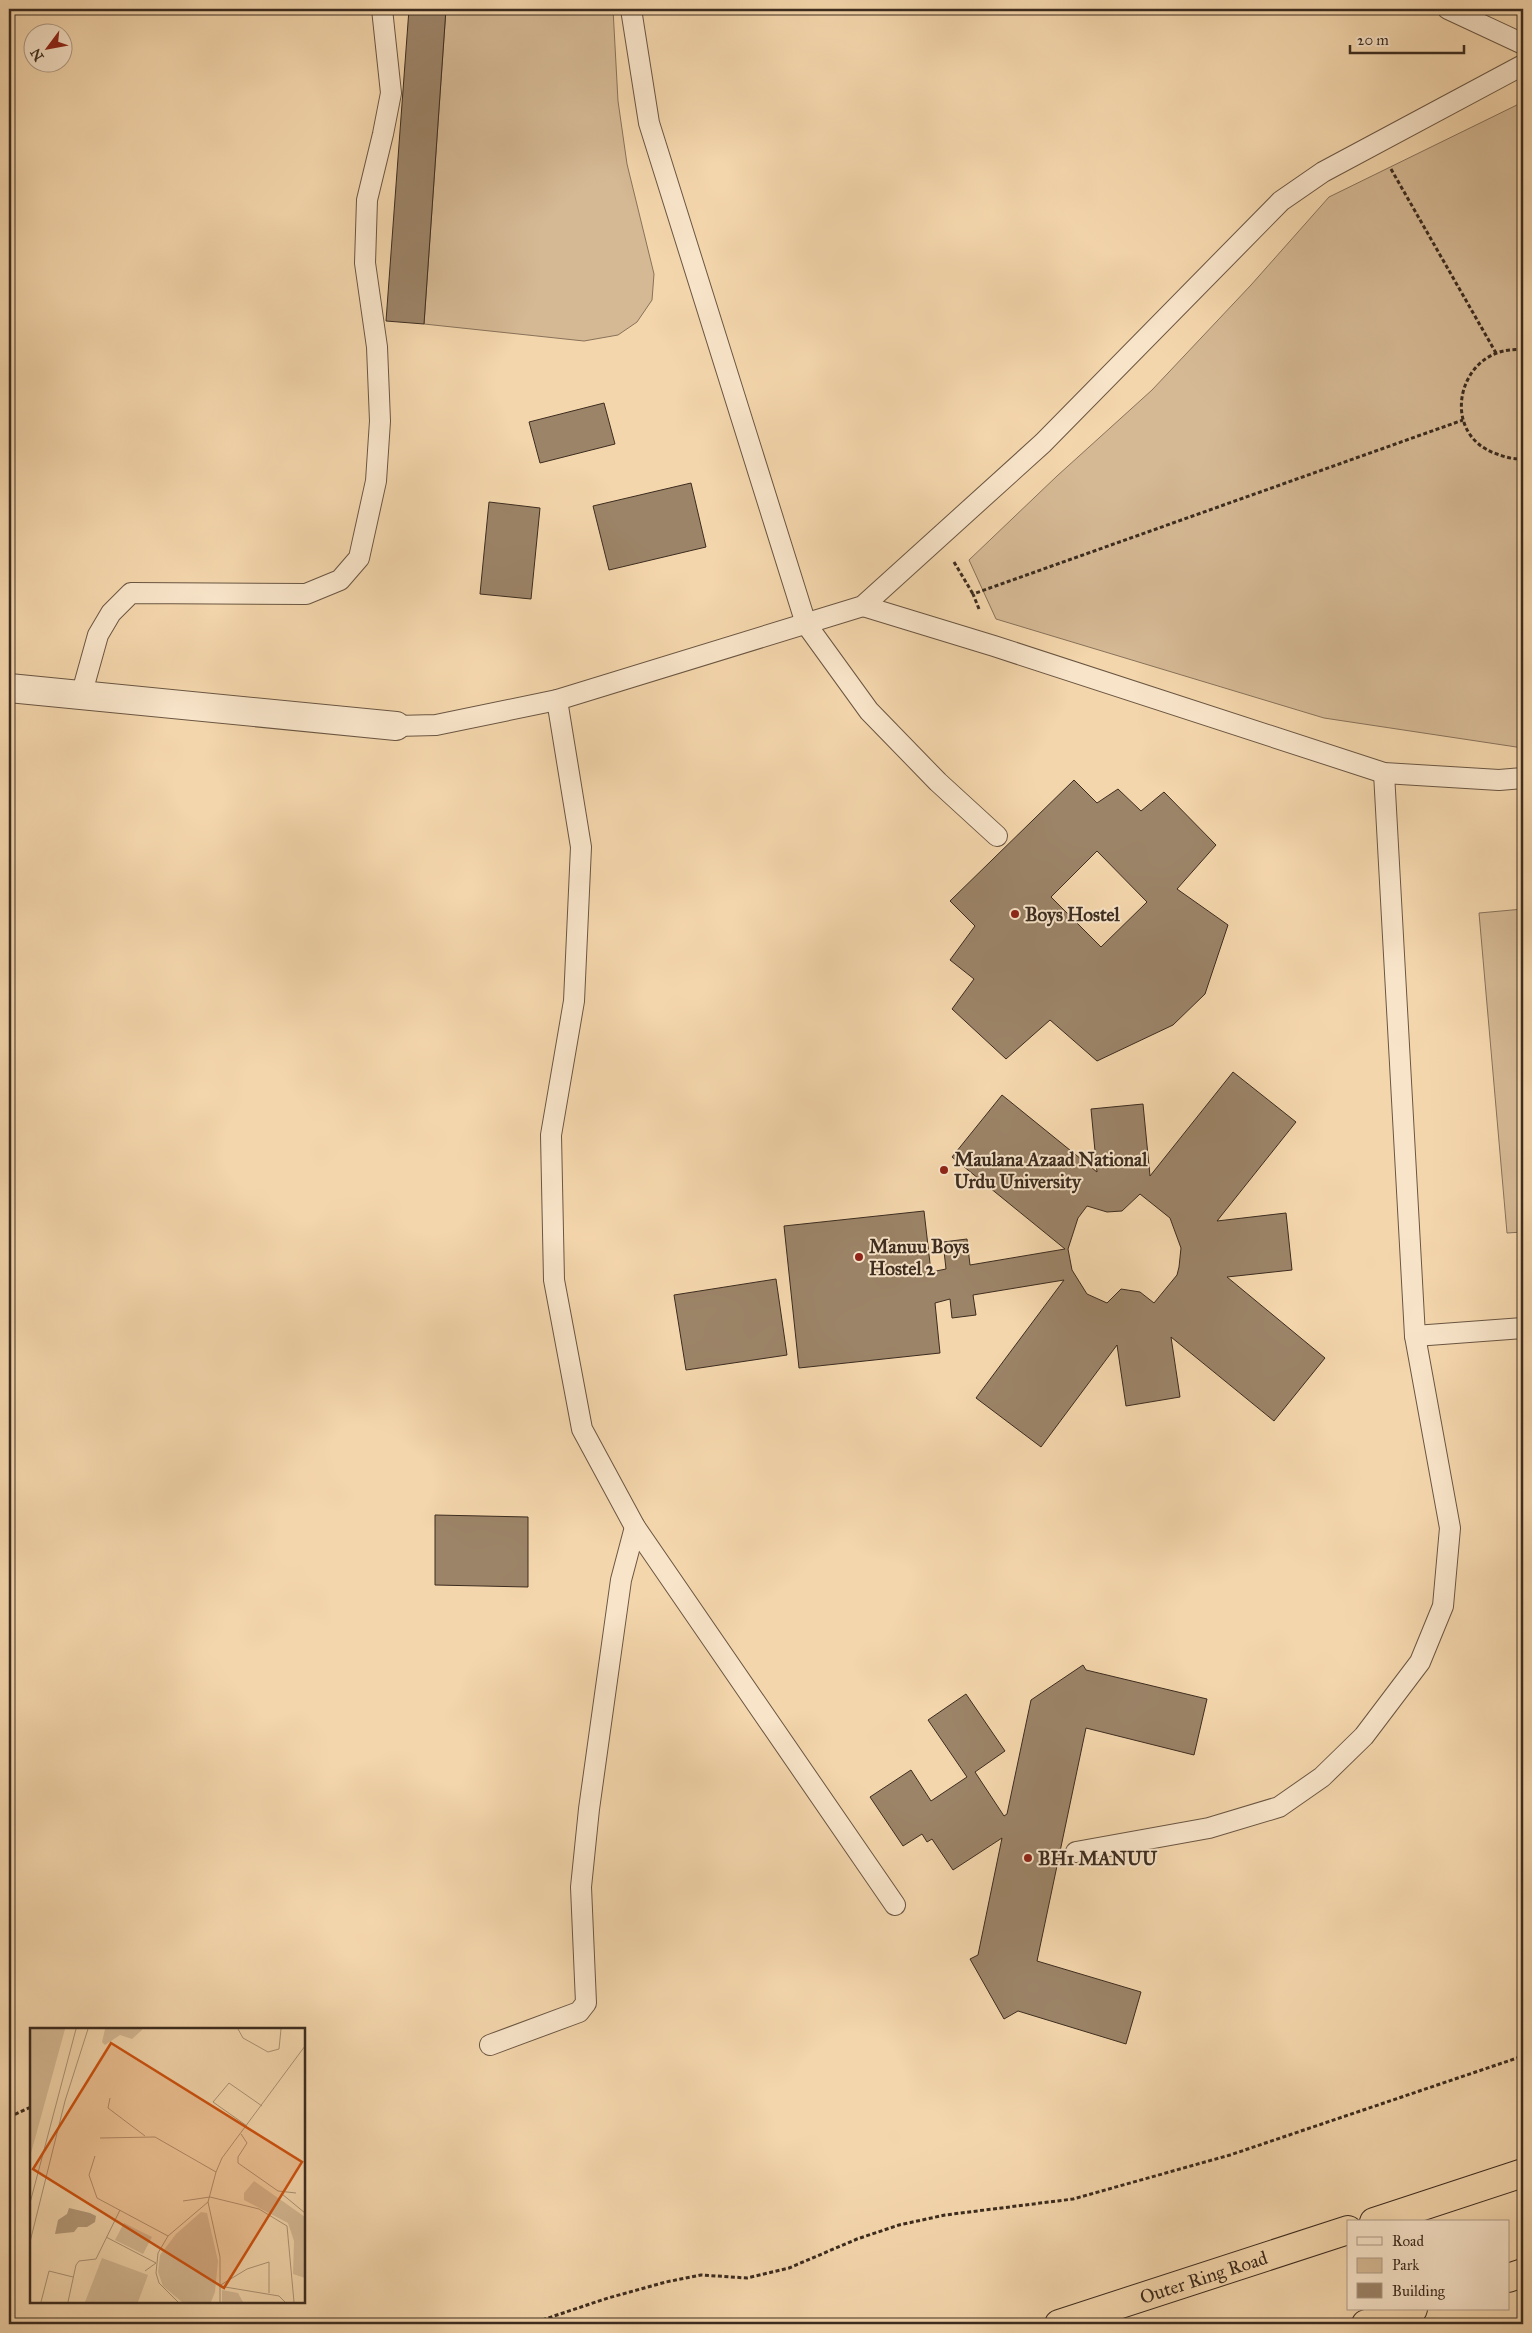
<svg xmlns="http://www.w3.org/2000/svg" width="1532" height="2333" viewBox="0 0 1532 2333" font-family="'IM FELL Great Primer',serif">
	<style>
		.green { fill: #d5b994; stroke: #88725a }
		.building { fill: #9c8468; stroke: #3c2c1f; fill-rule: evenodd }
		.lines { fill: none; stroke-linecap: round; stroke-linejoin: round }
		.lane-casing { stroke: #6a5642; stroke-width: 22 }
		.street-casing { stroke: #6a5642; stroke-width: 30 }
		.highway-casing { stroke: #3c2c1f; stroke-width: 30 }
		.path { stroke: #3c2c1f; stroke-width: 3; stroke-dasharray: 4 2.5; stroke-linecap: butt }
		.lane { stroke: #f8e4c9; stroke-width: 20 }
		.street { stroke: #f8e4c9; stroke-width: 28 }
		.highway { stroke: #f4d6ac; stroke-width: 28 }
		.poi-dot { fill: #8f2418; stroke: #f8e4c9; stroke-width: 2 }
		.labels { text-anchor: middle; dominant-baseline: central; stroke-width: 4; stroke-linejoin: round; paint-order: stroke }
		.poi-label { font-size: 19px; font-weight: bold; fill: #3c2c1f; stroke: #f8e4c9; text-anchor: start }
		.street-label { font-size: 19px; fill: #3c2c1f; stroke: #f8e4c9 }
		.inset-road { fill: none; stroke: #aa9274; stroke-width: 1 }
		.view { fill: #ce520f; fill-opacity: 0.15; stroke: #ce520f; stroke-width: 2.5 }
		.inset-edge { fill: none; stroke: #3c2c1f; stroke-width: 2.5 }
	</style>
	<rect width="100%" height="100%" fill="#f4d6ac"/>
	<filter id="stains"><feTurbulence type="fractalNoise" baseFrequency=".004" numOctaves="4"/><feColorMatrix values="0 0 0 0 .2 0 0 0 0 .09 0 0 0 0 .02 0 0 0 .5 -.17"/></filter>
	<radialGradient id="worn" r=".72"><stop offset=".6" stop-color="#630" stop-opacity="0"/><stop offset="1" stop-color="#630" stop-opacity=".3"/></radialGradient>
	<!-- green -->
	<g class="green">
		<polygon points="446,9 613,9 618,101 627,164 654,274 652,300 637,322 618,335 584,341 424,324"/>
		<polygon points="1523,102 1523,748 1324,718 996,619 969,560 1057,476 1152,390 1251,285 1329,197"/>
		<polygon points="1523,909 1523,1232 1507,1233 1479,913"/>
	</g>
	<!-- building -->
	<g class="building">
		<polygon points="409,9 446,9 424,324 386,321"/>
		<polygon points="604,403 615,444 540,463 529,422"/>
		<polygon points="691,483 706,547 609,570 593,506"/>
		<polygon points="489,502 540,508 531,599 480,594"/>
		<path d="M1074,780L1097,803L1118,789L1141,811L1164,792L1216,845L1177,889L1228,925L1205,994L1173,1025L1097,1061L1050,1020L1006,1059L952,1009L974,979L950,960L975,926L950,901ZM1097,851L1147,902L1101,947L1051,897Z"/>
		<path d="M1233,1072L1296,1122L1217,1221L1286,1213L1292,1270L1227,1277L1325,1358L1274,1421L1171,1337L1180,1397L1126,1406L1117,1345L1041,1447L976,1398L1064,1280L973,1295L976,1315L952,1318L950,1299L935,1303L940,1353L799,1368L784,1226L924,1211L931,1272L946,1269L943,1242L967,1239L970,1265L1065,1249L952,1157L1002,1095L1097,1172L1091,1109L1143,1104L1150,1176ZM1140,1194L1170,1218L1181,1248L1179,1267L1177,1275L1154,1303L1140,1292L1121,1289L1107,1303L1087,1294L1072,1270L1068,1249L1078,1218L1087,1206L1107,1212L1122,1211Z"/>
		<polygon points="776,1279 787,1355 686,1370 674,1295"/>
		<polygon points="435,1515 528,1517 528,1587 435,1585"/>
		<polygon points="1083,1665 1086,1670 1207,1699 1194,1755 1086,1728 1037,1961 1141,1992 1126,2044 1018,2011 1004,2019 970,1959 978,1955 1002,1838 953,1870 932,1839 927,1842 922,1834 903,1846 870,1797 911,1770 931,1801 967,1777 928,1720 966,1694 1005,1751 975,1772 1004,1816 1007,1814 1031,1700"/>
	</g>
	<g class="lines">
		<defs>
			<g id="lane">
				<polyline points="631,9 649,123 806,624 869,711 938,782 997,836"/>
				<polyline points="1448,9 1523,44"/>
				<polyline points="863,606 994,646 1384,773 1499,780 1523,778"/>
				<polyline points="81,696 98,635 111,613 131,593 306,594 340,580 359,558 376,481 380,421 377,347 365,263 367,200 383,134 391,93 382,9"/>
				<polyline points="557,700 581,847 574,1001 551,1135 554,1280 582,1429 635,1527 895,1905"/>
				<polyline points="396,726 436,725 557,700 863,606 1043,443 1281,201 1323,172 1523,65"/>
				<polyline points="1415,1336 1523,1328"/>
				<polyline points="1076,1852 1209,1828 1279,1807 1322,1777 1364,1736 1420,1662 1443,1606 1450,1528 1415,1336 1384,773"/>
				<polyline points="490,2045 579,2012 586,2003 581,1887 589,1809 621,1580 635,1527"/>
			</g>
			<polyline id="street" points="9,688 396,726"/>
			<g id="highway">
				<polyline points="1374,2222 1523,2173"/>
				<polyline points="1508,2278 1523,2273"/>
				<path id="s1" d="M1059,2324L1348,2230"/>
				<polyline points="1366,2324 1413,2309"/>
			</g>
		</defs>
		<!-- lane casing -->
		<use href="#lane" class="lane-casing"/>
		<!-- street casing -->
		<use href="#street" class="street-casing"/>
		<!-- highway casing -->
		<use href="#highway" class="highway-casing"/>
		<!-- path -->
		<g class="path">
			<polyline points="1391,169 1496,353"/>
			<path d="M1523,350C1459,343 1436,434 1497,454C1505,457 1514,460 1523,458"/>
			<polyline points="954,562 973,594"/>
			<polyline points="979,609 973,594 1463,420"/>
			<polyline points="9,2117 31,2107"/>
			<polyline points="530,2324 608,2298 666,2282 701,2275 747,2278 789,2268 857,2239 899,2225 945,2215 1073,2199 1230,2155 1523,2056"/>
		</g>
		<!-- lane -->
		<use href="#lane" class="lane"/>
		<!-- street -->
		<use href="#street" class="street"/>
		<!-- highway -->
		<use href="#highway" class="highway"/>
	</g>
	<!-- markers -->
	<g class="poi-dot">
		<circle cx="1015" cy="914" r="5"/>
		<circle cx="944" cy="1170" r="5"/>
		<circle cx="859" cy="1257" r="5"/>
		<circle cx="1028" cy="1858" r="5"/>
	</g>
	<g class="labels">
		<!-- poi labels -->
		<g class="poi-label">
			<text x="1025" y="914">Boys Hostel</text>
			<text x="954" y="1159">Maulana Azaad National<tspan x="954" dy="22">Urdu University</tspan></text>
			<text x="869" y="1246">Manuu Boys<tspan x="869" dy="22">Hostel 2</tspan></text>
			<text x="1038" y="1858">BH1 MANUU</text>
		</g>
		<!-- street labels -->
		<g class="street-label">
			<text stroke="none"><textPath href="#s1" startOffset="152">Outer Ring Road</textPath></text>
		</g>
	</g>
	<!-- overview -->
	<g transform="translate(30 2028)">
		<rect width="275" height="275" fill="#f4d6ac"/>
		<path d="M0,1H35L0,129ZM75,1H112V2L102,11L90,7L75,17L72,14ZM224,153L275,189V250L263,246L264,213L258,195L214,172V165ZM171,184L177,185L188,233L185,264L181,274H152L133,258L128,244L130,227L146,206ZM94,195L122,209L113,226L85,212ZM72,230L118,247L108,274H55ZM192,262L208,265L213,274H192Z" fill="#d5b994"/>
		<path d="M39,180L60,185L66,188L65,194L57,199H48L44,204L25,206L28,192L37,186Z" fill="#b59c7c"/>
		<path class="inset-road" d="M208,1L213,10L238,24L249,21L251,1M80,70L78,80L115,108M217,98L183,74L199,55L232,78M211,106L217,115L208,129V135L248,163L266,165M70,110L125,109L186,144M65,128L59,147L67,170L138,208M252,166L275,185M153,173L180,169L229,181L257,198L264,274M0,175L46,1M76,209L126,235L115,243M0,214L35,73L58,1M239,265V234L217,241L189,258L249,268L255,274M11,274L19,243L43,249M38,274L46,237L49,233L66,231L90,182M148,274L129,255L126,245L128,225L138,208L178,174M190,274V229L178,174L186,144L192,130L275,18"/>
		<path class="view" d="M81,15L272,134L194,260L3,141Z"/>
		<rect width="275" height="275" class="inset-edge"/>
	</g>
	<!-- margin -->
	<rect width="1532" height="2333" fill="none" stroke="#f4d6ac" stroke-width="30"/>
	<rect x="10" y="10" width="1512" height="2313" fill="none" stroke="#3c2c1f" stroke-width="2.5"/>
	<rect x="15" y="15" width="1502" height="2303" fill="none" stroke="#3c2c1f"/>
	<!-- legend -->
	<rect x="1347" y="2220" width="162" height="90" fill="#f8e4c9" stroke="#ad9a85"/>
	<rect x="1357" y="2237" width="25" height="8" fill="#f8e4c9" stroke="#ad9a85"/>
	<text x="1392" y="2246" font-size="15" fill="#3c2c1f">Road</text>
	<rect x="1357" y="2258" width="25" height="15" fill="#d5b994" stroke="#ad9a85"/>
	<text x="1392" y="2270" font-size="15" fill="#3c2c1f">Park</text>
	<rect x="1357" y="2283" width="25" height="15" fill="#9c8468" stroke="#ad9a85"/>
	<text x="1392" y="2296" font-size="15" fill="#3c2c1f">Building</text>
	<!-- north arrow -->
	<g transform="translate(48 48) rotate(238)"><circle r="24" fill="#f8e4c9" stroke="#ad9a85"/>
	<path d="M0-4L9 19L0 12L-9 19Z" fill="#8f2418"/>
	<text y="-8" font-size="14" font-weight="bold" text-anchor="middle" fill="#3c2c1f">N</text>
	</g>
	<!-- scale -->
	<path d="M1350 45v8h114v-8" fill="none" stroke="#3c2c1f" stroke-width="2.5"/>
	<text x="1357" y="45" font-size="15" fill="#3c2c1f" stroke="#f8e4c9" stroke-width="4" paint-order="stroke">20 m</text>
	<rect width="100%" height="100%" filter="url(#stains)"/>
	<rect width="100%" height="100%" fill="url(#worn)"/>
</svg>
